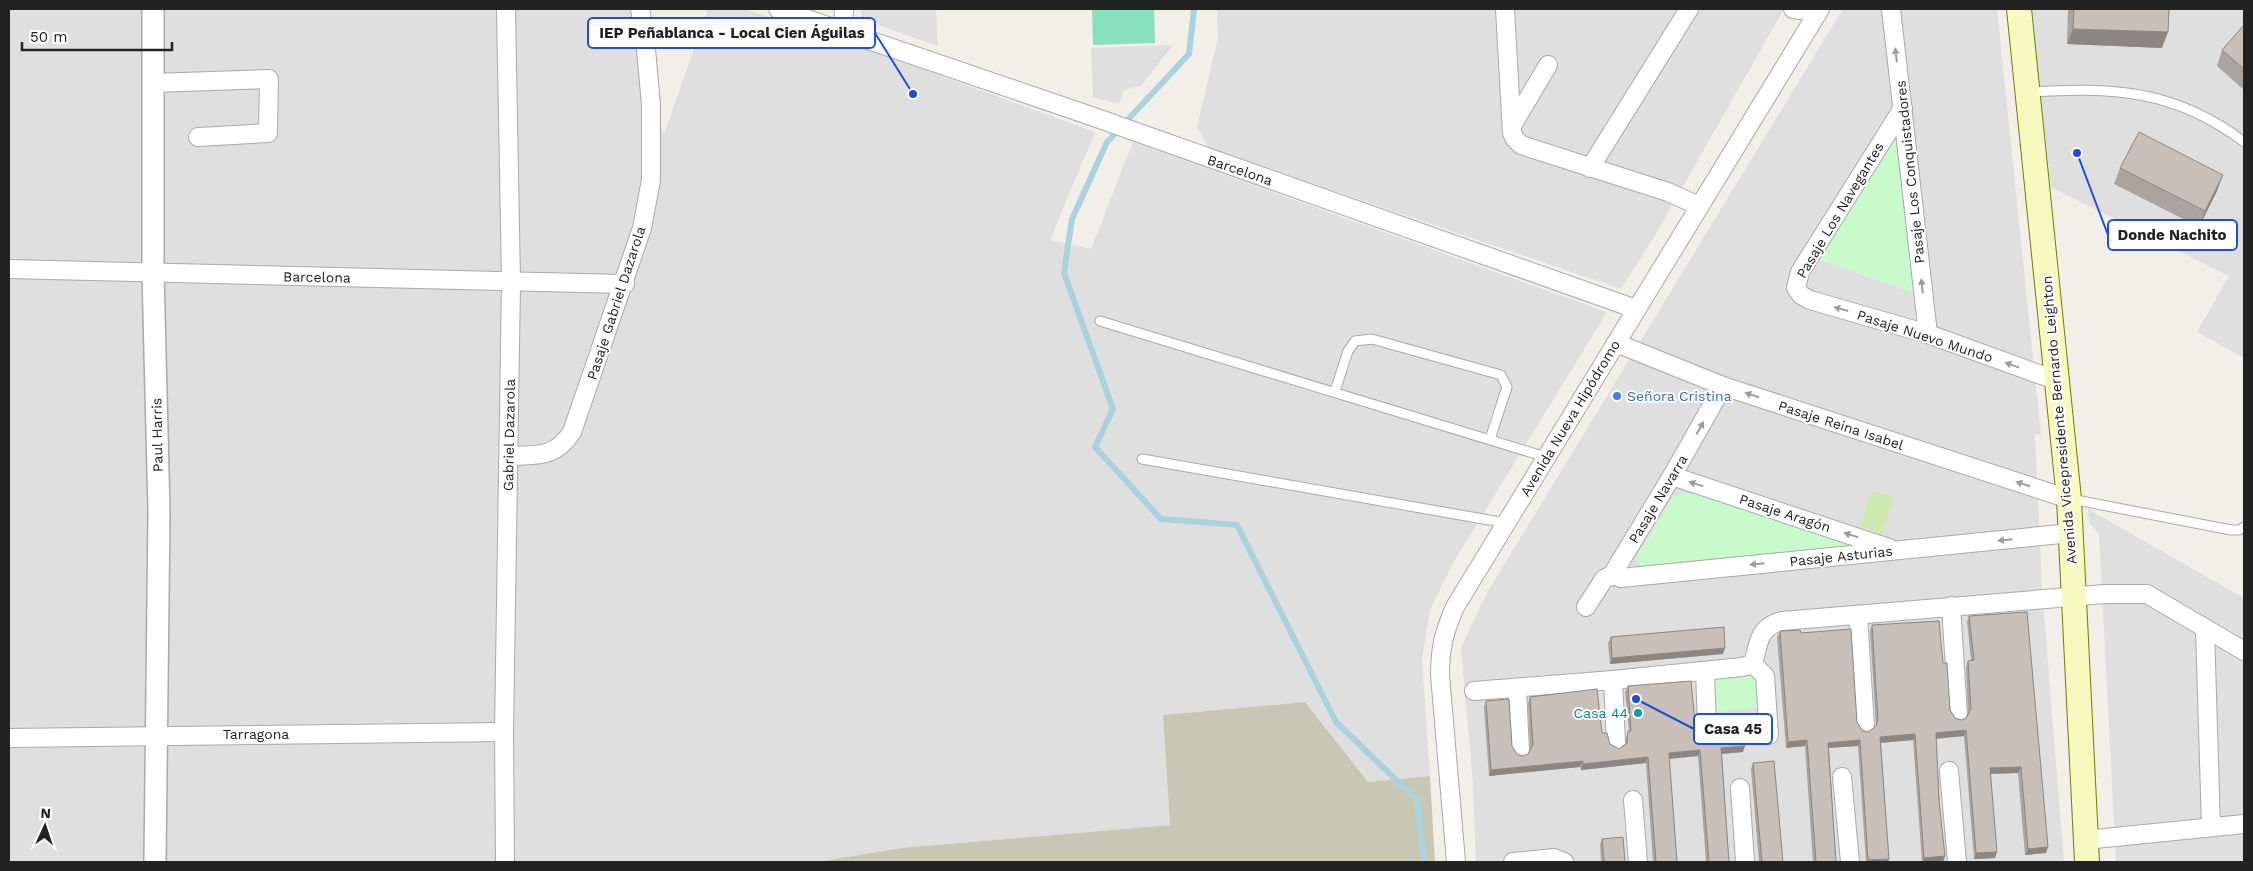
<svg xmlns="http://www.w3.org/2000/svg" width="2253" height="871" viewBox="0 0 2253 871" font-family="'Work Sans',sans-serif">
	<style>
		.residential { fill: #e0dfdf }
		.construction { fill: #c7c7b4 }
		.grass { fill: #cdebb0 }
		.park { fill: #c8facc }
		.pitch { fill: #88e0be }
		.lines { fill: none; stroke-linecap: round; stroke-linejoin: round }
		.stream { stroke: #aad3df; stroke-width: 6 }
		.service-casing { stroke: #a9a9a9; stroke-width: 11 }
		.minor-casing { stroke: #a9a9a9; stroke-width: 20 }
		.tertiary-casing { stroke: #a9a9a9; stroke-width: 24 }
		.secondary-casing { stroke: #707d05; stroke-width: 26 }
		.service { stroke: #fff; stroke-width: 9 }
		.minor { stroke: #fff; stroke-width: 18 }
		.tertiary { stroke: #fff; stroke-width: 21 }
		.secondary { stroke: #f7fabf; stroke-width: 24 }
		.wall { fill: #aba49e }
		.shaded-wall { fill: #8b8681 }
		.building { fill: #c7bfb8; stroke: #8b8681 }
		.oneway { fill: #9c9c9c }
		.shop-dot { fill: #3f7fe0; stroke: #fff; stroke-width: 2 }
		.culture-dot { fill: #0f9aa8; stroke: #fff; stroke-width: 2 }
		.labels { text-anchor: middle; dominant-baseline: central; stroke-width: 4; stroke-linejoin: round; paint-order: stroke }
		.street-label { font-size: 14px; fill: #222; stroke: #fff }
		.shop-label { font-size: 14px; fill: #366cbe; stroke: #fff; text-anchor: start }
		.culture-label { font-size: 14px; fill: #0d838f; stroke: #fff; text-anchor: end }
		.leader { fill: none; stroke: #1d4ed8; stroke-width: 2 }
		.callout-dot { fill: #1d4ed8; stroke: #fff; stroke-width: 2 }
		.callout { fill: #fff; stroke: #1d4ed8; stroke-width: 2 }
		.callout-label { font-size: 15px; text-anchor: middle; font-weight: bold; fill: #222 }
	</style>
	<rect width="100%" height="100%" fill="#f2efe9"/>
	<!-- residential -->
	<g class="residential">
		<polygon points="9,9 631,9 641,87 664,134 708,9 743,9 832,36 1095,132 1050,240 1091,249 1133,142 1607,312 1453,563 1430,610 1422,659 1430,776 1368,782 1305,702 1163,715 1170,825 901,848 817,862 9,862"/>
		<polygon points="861,9 936,9 938,46 861,19"/>
		<polygon points="1217,9 1784,9 1654,237 1621,289 1209,148 1197,127 1218,37"/>
		<polygon points="1843,9 1997,9 2041,435 2035,434 2042,589 2064,862 1476,862 1473,785 1461,647 1488,591"/>
		<polygon points="2031,9 2244,9 2244,358 2197,332 2229,276 2051,187"/>
		<polygon points="1173,45 1141,86 1124,90 1119,104 1093,97 1091,48"/>
		<polygon points="2088,509 2244,598 2244,862 2116,862 2099,534 2089,522"/>
	</g>
	<!-- construction -->
	<polygon class="construction" points="1305,702 1368,782 1430,776 1435,862 817,862 901,848 1170,825 1163,715"/>
	<!-- grass -->
	<polygon class="grass" points="1871,491 1893,497 1882,534 1860,526"/>
	<!-- park -->
	<g class="park">
		<polygon points="1895,137 1916,294 1818,259"/>
		<polygon points="1691,492 1853,544 1853,547 1641,567 1636,559 1673,497"/>
		<polygon points="1757,676 1758,707 1714,712 1711,680"/>
	</g>
	<!-- pitch -->
	<polygon class="pitch" points="1092,9 1154,9 1155,43 1093,45"/>
	<g class="lines">
		<!-- stream -->
		<polyline class="stream" points="1194,9 1189,54 1107,142 1072,219 1064,273 1113,409 1095,447 1161,519 1237,525 1336,722 1417,800 1424,862"/>
		<defs>
			<g id="service">
				<path d="M2028,92C2111,87 2175,89 2244,142"/>
				<polyline points="1100,321 1546,457"/>
				<polyline points="1335,391 1348,351 1355,341 1372,339 1501,375 1507,387 1490,439"/>
				<polyline points="1142,459 1506,523"/>
				<polyline points="2071,499 2231,530 2239,530 2244,527"/>
			</g>
			<g id="minor">
				<polyline points="778,9 1094,117 1636,309"/>
				<polyline points="1505,9 1512,133 1515,139 1521,145 1668,192 1699,206"/>
				<polyline points="1793,9 1817,12"/>
				<polyline points="1891,9 1928,334"/>
				<polyline points="843,32 844,9"/>
				<polyline points="153,83 269,79 268,133 198,137"/>
				<polyline points="1903,108 1800,272 1796,288 1801,295 1810,300 1928,334 2058,381"/>
				<polyline points="1512,126 1548,65"/>
				<polyline points="1590,168 1689,9"/>
				<polyline points="9,269 625,284"/>
				<polyline points="1616,343 1723,386 2069,499"/>
				<path d="M509,456C538,455 555,458 572,432L642,228L651,180V105L645,38L640,9"/>
				<polyline points="1672,476 1889,548"/>
				<polyline points="1612,575 1621,578 2071,533"/>
				<polyline points="1951,606 1958,715"/>
				<polyline points="1586,607 1604,579 1612,575 1672,476 1723,386"/>
				<polyline points="1858,615 1865,727"/>
				<polyline points="2205,629 2211,827"/>
				<polyline points="1753,664 1765,676 1769,735"/>
				<polyline points="1705,672 1707,725"/>
				<polyline points="1613,680 1616,744"/>
				<polyline points="1517,689 1520,751"/>
				<path d="M1474,691L1613,680L1742,667L1753,664C1759,643 1758,627 1782,621L2105,594H2147L2244,651"/>
				<polyline points="9,738 504,732"/>
				<polyline points="1949,771 1957,862"/>
				<polyline points="1842,777 1850,862"/>
				<polyline points="1740,788 1745,862"/>
				<polyline points="1633,800 1638,862"/>
				<polyline points="2085,840 2244,824"/>
				<polyline points="505,862 504,732 511,282 506,9"/>
				<path d="M1456,862L1440,675C1440,648 1444,632 1455,607L1820,9"/>
				<polyline points="1513,862 1554,858 1564,862"/>
			</g>
			<polyline id="tertiary" points="153,9 153,273 159,511 155,862"/>
			<polyline id="secondary" points="2019,9 2069,499 2087,862"/>
		</defs>
		<!-- service casing -->
		<use href="#service" class="service-casing"/>
		<!-- minor casing -->
		<use href="#minor" class="minor-casing"/>
		<!-- tertiary casing -->
		<use href="#tertiary" class="tertiary-casing"/>
		<!-- secondary casing -->
		<use href="#secondary" class="secondary-casing"/>
		<!-- service -->
		<use href="#service" class="service"/>
		<!-- minor -->
		<use href="#minor" class="minor"/>
		<!-- tertiary -->
		<use href="#tertiary" class="tertiary"/>
		<!-- secondary -->
		<use href="#secondary" class="secondary"/>
	</g>
	<!-- wall -->
	<g class="wall">
		<polygon points="2068,9 2169,9 2162,48 2067,44"/>
		<polygon points="2244,25 2244,90 2217,66 2222,50"/>
		<polygon points="2120,168 2217,191 2199,227 2114,184"/>
		<polygon points="2027,612 2046,853 2025,855 2018,773 1990,774 1995,858 1974,859 1964,736 1936,738 1943,862 1922,862 1913,740 1881,743 1889,859 1888,862 1866,862 1858,746 1829,748 1836,862 1813,862 1805,746 1786,748 1777,637 1780,631 1801,633 1862,730 1868,732 1876,727 1870,631 1872,625 1943,663 1950,710 1955,718 1961,720 1966,718 1968,713 1966,667 1968,661 1971,660 1967,622 1969,616"/>
		<polygon points="1611,637 1723,654 1610,664 1608,643"/>
		<polygon points="1628,686 1695,722 1743,752 1722,754 1729,862 1706,862 1698,756 1669,759 1677,862 1653,862 1646,763 1581,770 1580,767 1489,776 1484,707 1486,701 1517,754 1523,756 1528,754 1530,749 1528,703 1530,697 1602,733 1610,744 1619,749 1626,744 1626,737 1629,731 1625,692"/>
		<polygon points="1753,763 1783,862 1759,862 1751,769"/>
		<polygon points="1602,839 1625,862 1601,862 1600,845"/>
	</g>
	<!-- shaded-wall -->
	<g class="shaded-wall">
		<polygon points="2073,29 2168,32 2162,48 2067,44"/>
		<polygon points="2223,175 2217,191 2199,227 2205,211"/>
		<polygon points="1725,648 1723,654 1610,664 1612,658"/>
		<polygon points="1966,730 1964,736 1934,739 1936,733"/>
		<polygon points="1915,734 1913,740 1878,743 1880,737"/>
		<polygon points="1807,740 1805,746 1786,748 1788,742"/>
		<polygon points="1860,740 1858,746 1826,748 1828,743"/>
		<polygon points="1745,746 1743,752 1719,754 1721,748"/>
		<polygon points="1700,750 1698,756 1666,759 1669,753"/>
		<polygon points="1648,757 1646,763 1581,770 1583,764"/>
		<polygon points="1583,761 1580,767 1489,776 1491,770"/>
		<polygon points="2021,767 2018,773 1988,774 1990,768"/>
		<polygon points="2048,847 2046,853 2025,855 2028,849"/>
		<polygon points="1997,852 1995,858 1974,859 1976,853"/>
		<polygon points="1945,856 1943,862 1923,862 1924,858"/>
		<polygon points="1889,859 1888,862 1867,862 1868,860"/>
	</g>
	<!-- building -->
	<g class="building">
		<polygon points="2074,9 2169,9 2168,32 2073,29"/>
		<polygon points="2244,25 2244,69 2222,50"/>
		<polygon points="2139,132 2223,175 2205,211 2120,168"/>
		<polygon points="2027,612 2048,847 2028,849 2021,767 1990,768 1997,852 1976,853 1966,730 1936,733 1939,801 1945,856 1924,858 1915,734 1880,737 1889,859 1868,860 1860,740 1828,743 1836,862 1816,862 1807,740 1788,742 1780,631 1800,630 1801,633 1851,629 1857,722 1862,730 1868,732 1876,726 1878,720 1872,625 1939,621 1943,663 1947,663 1950,710 1955,718 1961,720 1966,718 1971,709 1968,661 1974,660 1969,616"/>
		<polygon points="1724,627 1725,648 1612,658 1611,637"/>
		<polygon points="1691,681 1695,722 1699,722 1704,728 1710,730 1715,728 1719,720 1743,718 1745,746 1721,748 1729,862 1709,862 1700,750 1669,753 1677,862 1656,862 1648,757 1583,764 1583,761 1491,770 1486,701 1509,699 1512,746 1517,754 1523,756 1528,754 1533,745 1530,697 1597,689 1602,733 1607,733 1610,744 1619,749 1627,743 1628,731 1631,731 1628,686"/>
		<polygon points="1774,761 1783,862 1762,862 1753,763"/>
		<polygon points="1623,837 1625,862 1604,862 1602,839"/>
	</g>
	<!-- one-way arrows -->
	<defs><path id="oneway-solid" d="M-6-.8H1V-3.2L6.5 0L1 3.2V.8H-6Z" transform="scale(1.25)"/></defs>
	<g class="oneway">
		<use href="#oneway-solid" transform="translate(1896 55) rotate(-97)"/>
		<use href="#oneway-solid" transform="translate(1922 286) rotate(-96)"/>
		<use href="#oneway-solid" transform="translate(1841 309) rotate(-164)"/>
		<use href="#oneway-solid" transform="translate(2012 365) rotate(-160)"/>
		<use href="#oneway-solid" transform="translate(1752 395) rotate(-162)"/>
		<use href="#oneway-solid" transform="translate(1700 428) rotate(-61)"/>
		<use href="#oneway-solid" transform="translate(1696 484) rotate(-162)"/>
		<use href="#oneway-solid" transform="translate(2023 484) rotate(-162)"/>
		<use href="#oneway-solid" transform="translate(1851 535) rotate(-162)"/>
		<use href="#oneway-solid" transform="translate(2005 540) rotate(174)"/>
		<use href="#oneway-solid" transform="translate(1757 564) rotate(174)"/>
	</g>
	<!-- markers -->
	<circle class="shop-dot" cx="1617" cy="396" r="5"/>
	<circle class="culture-dot" cx="1638" cy="713" r="5"/>
	<g class="labels">
		<!-- street labels -->
		<g class="street-label">
			<text transform="translate(1240 170) rotate(19)">Barcelona</text>
			<text transform="translate(1910 172) rotate(-96)">Pasaje Los Conquistadores</text>
			<text transform="translate(1840 210) rotate(-59)">Pasaje Los Navegantes</text>
			<text transform="translate(317 277) rotate(1)">Barcelona</text>
			<text transform="translate(616 303) rotate(-72)">Pasaje Gabriel Dazarola</text>
			<text transform="translate(1925 336) rotate(18)">Pasaje Nuevo Mundo</text>
			<text transform="translate(1570 418) rotate(-59)">Avenida Nueva Hipódromo</text>
			<text transform="translate(2059 420) rotate(-95)">Avenida Vicepresidente Bernardo Leighton</text>
			<text transform="translate(1841 425) rotate(18)">Pasaje Reina Isabel</text>
			<text transform="translate(157 435) rotate(-91)">Paul Harris</text>
			<text transform="translate(509 435) rotate(-89)">Gabriel Dazarola</text>
			<text transform="translate(1658 499) rotate(-59)">Pasaje Navarra</text>
			<text transform="translate(1785 513) rotate(18)">Pasaje Aragón</text>
			<text transform="translate(1841 556) rotate(-6)">Pasaje Asturias</text>
			<text x="256" y="734">Tarragona</text>
		</g>
		<!-- shop labels -->
		<g class="shop-label">
			<text x="1627" y="396">Señora Cristina</text>
		</g>
		<!-- culture labels -->
		<g class="culture-label">
			<text x="1628" y="713">Casa 44</text>
		</g>
	</g>
	<!-- callouts -->
	<path class="leader" d="M913 94L875 33M2077 153L2108 235M1636 699L1694 729"/>
	<g class="callout-dot">
		<circle cx="913" cy="94" r="5"/>
		<circle cx="2077" cy="153" r="5"/>
		<circle cx="1636" cy="699" r="5"/>
	</g>
	<g class="callout">
		<rect x="588" y="18" width="287" height="30" rx="5"/>
		<rect x="2108" y="220" width="129" height="30" rx="5"/>
		<rect x="1694" y="714" width="78" height="30" rx="5"/>
	</g>
	<g class="callout-label">
		<text x="732" y="38">IEP Peñablanca - Local Cien Águilas</text>
		<text x="2172" y="240">Donde Nachito</text>
		<text x="1733" y="734">Casa 45</text>
	</g>
	<!-- border -->
	<rect width="2253" height="871" fill="none" stroke="#222222" stroke-width="20"/>
	<!-- north arrow -->
	<g transform="translate(45 826) rotate(3)" stroke="#ffffff" stroke-width="4" paint-order="stroke">
	<path d="M0-4L9 19L0 12L-9 19Z" fill="#222222"/>
	<text y="-8" font-size="14" font-weight="bold" text-anchor="middle" fill="#222222">N</text>
	</g>
	<!-- scale -->
	<path d="M22 42v8h150v-8" fill="none" stroke="#222222" stroke-width="2.5"/>
	<text x="30" y="42" font-size="15" fill="#222222" stroke="#ffffff" stroke-width="4" paint-order="stroke">50 m</text>
</svg>
